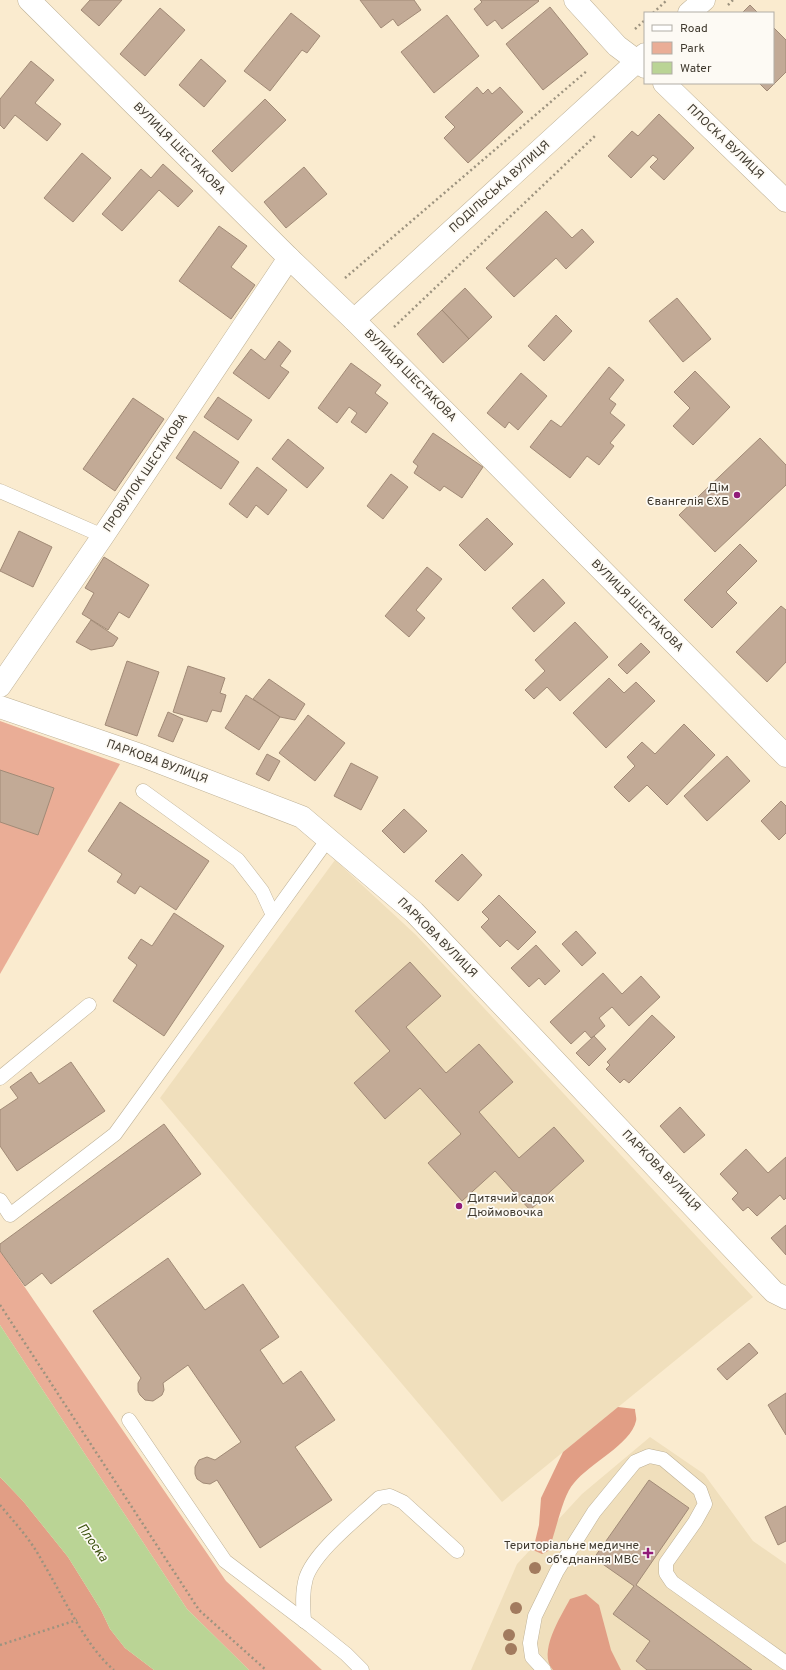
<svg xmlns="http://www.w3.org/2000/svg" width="786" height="1670" viewBox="0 0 786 1670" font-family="Overpass,sans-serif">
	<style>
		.built { fill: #f0dfbc }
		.green { fill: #eaad96 }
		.forest { fill: #e19e85 }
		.water { fill: #bad495 }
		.building { fill: #c2aa96; stroke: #a18a76 }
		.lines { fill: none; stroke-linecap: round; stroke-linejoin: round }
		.service-casing { stroke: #beb196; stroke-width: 15 }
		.minor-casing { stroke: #beb196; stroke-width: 23 }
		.tertiary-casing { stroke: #beb196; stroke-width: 23 }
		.path { stroke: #9d937f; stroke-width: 2.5; stroke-dasharray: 2 3; stroke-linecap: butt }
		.service { stroke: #fff; stroke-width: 14 }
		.minor { stroke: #fff; stroke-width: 22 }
		.tertiary { stroke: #fff; stroke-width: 22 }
		.tree { fill: #a27b5f }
		.poi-dot { fill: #911b79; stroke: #fdfaf4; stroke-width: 1.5 }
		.labels { text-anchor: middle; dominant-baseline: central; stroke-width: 3.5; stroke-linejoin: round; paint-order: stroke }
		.street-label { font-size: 12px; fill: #403a2f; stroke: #fdfaf4 }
		.poi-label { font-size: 12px; fill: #403a2f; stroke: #fdfaf4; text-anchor: end }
		.water-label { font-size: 13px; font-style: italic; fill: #3c520f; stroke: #fdfaf4 }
	</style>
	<rect width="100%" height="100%" fill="#faebcf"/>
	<!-- built -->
	<g class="built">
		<polygon points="335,860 416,935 753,1297 502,1502 160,1098"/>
		<polygon points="650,1437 704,1474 753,1541 786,1564 786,1670 471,1670 517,1564 582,1494"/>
	</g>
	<!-- green -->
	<g class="green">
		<polygon points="0,721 120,764 0,974"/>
		<polygon points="0,1251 226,1581 322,1670 249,1670 187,1609 0,1325"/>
	</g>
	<!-- forest -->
	<g class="forest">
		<path d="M618,1407L635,1409C635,1413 637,1418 636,1421C631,1444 589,1464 574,1483C562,1496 556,1533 548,1551L542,1554L533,1550L539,1525L541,1498L563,1452Z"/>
		<polygon points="0,1477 23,1501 68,1557 101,1610 110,1629 125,1648 154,1670 0,1670"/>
		<path d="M586,1594L599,1605L611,1650L621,1670H553C537,1653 561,1616 570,1599Z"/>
	</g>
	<!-- water -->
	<polygon class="water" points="0,1325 187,1609 249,1670 154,1670 125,1648 110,1629 101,1610 68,1557 23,1501 0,1477"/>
	<!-- building -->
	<g class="building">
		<polygon points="90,0 122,0 99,26 81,10"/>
		<polygon points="360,0 414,0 421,10 398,26 393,19 381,28"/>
		<polygon points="480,0 538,0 539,1 502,29 495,20 487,26 474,9 482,2"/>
		<polygon points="750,5 758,13 742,13"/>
		<polygon points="550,7 588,54 543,90 506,44"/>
		<polygon points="160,8 185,30 145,76 120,54"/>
		<polygon points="291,13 320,36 307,53 302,50 270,91 244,71"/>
		<polygon points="447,15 479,56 434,93 401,52"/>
		<polygon points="773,27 786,40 786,72 767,91 759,83 773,83"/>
		<polygon points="201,59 226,81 204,107 179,85"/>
		<polygon points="31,61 54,80 35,103 61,124 47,141 15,115 4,129 0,125 0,99"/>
		<polygon points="477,87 483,94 488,89 492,94 500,87 523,112 468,163 444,138 455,127 445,117"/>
		<polygon points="265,99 286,120 232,172 212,151"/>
		<polygon points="659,114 694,148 664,180 650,167 658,159 653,155 631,178 608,156 632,131 638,136"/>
		<polygon points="82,153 111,178 73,222 44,198"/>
		<polygon points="163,164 193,191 178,207 159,190 122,231 102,214 141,169 151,178"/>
		<polygon points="304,167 327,194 286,228 264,202"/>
		<polygon points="546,211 572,238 582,229 594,242 566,269 556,258 514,297 486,268"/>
		<polygon points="219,226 247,246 231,267 255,285 231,319 179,281"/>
		<polygon points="465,288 492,317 469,339 442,310"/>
		<polygon points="677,298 711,339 683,362 649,321"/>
		<polygon points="442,310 469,339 443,363 417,334"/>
		<polygon points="556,315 572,331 544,361 528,346"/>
		<polygon points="279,341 291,351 280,366 289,372 269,399 233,373 251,349 265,360"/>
		<polygon points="351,363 381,385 375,393 388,403 366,433 351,422 357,413 349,407 337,423 318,408"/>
		<polygon points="609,367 624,380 609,399 616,404 610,413 625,425 610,443 614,446 599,465 587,456 570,478 530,447 551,420 561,427"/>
		<polygon points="695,371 730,407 693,445 673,426 690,408 674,392"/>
		<polygon points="521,373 547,396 518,430 509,422 505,428 487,413"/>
		<polygon points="218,397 252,420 238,440 204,417"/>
		<polygon points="133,398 164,419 115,491 83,469"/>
		<polygon points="194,431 239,462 221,489 176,458"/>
		<polygon points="433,433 483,467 462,498 444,486 440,491 414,473 418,466 413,462"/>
		<polygon points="760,438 786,465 786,485 715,552 679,515"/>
		<polygon points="288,439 324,468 307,488 272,459"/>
		<polygon points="257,467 287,490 268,515 256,505 247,518 229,504"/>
		<polygon points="391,474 408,487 383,519 367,506"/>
		<polygon points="487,518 513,544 485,571 459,545"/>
		<polygon points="19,531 52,547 33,587 0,571"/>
		<polygon points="740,544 757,561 726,592 737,603 712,628 684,600"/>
		<polygon points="104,557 149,585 129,618 119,612 108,630 82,614 94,593 85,588"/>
		<polygon points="427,567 442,579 416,610 425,618 409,637 385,616"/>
		<polygon points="543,579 565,603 534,632 512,608"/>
		<polygon points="781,606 786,610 786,662 767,682 736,652"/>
		<polygon points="91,620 118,638 113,646 91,650 76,642"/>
		<polygon points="575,622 608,657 560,701 547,687 534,699 525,690 545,671 535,660"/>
		<polygon points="641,643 650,652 627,674 618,665"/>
		<polygon points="127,661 159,672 137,736 105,725"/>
		<polygon points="188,666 225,678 220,693 226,695 221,712 212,710 207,722 173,712"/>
		<polygon points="609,678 624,693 636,682 655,701 606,748 573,713"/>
		<polygon points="269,679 305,704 295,720 280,717 253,699"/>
		<polygon points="246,695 280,717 259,750 225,728"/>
		<polygon points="168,712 183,719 173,742 158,736"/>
		<polygon points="308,715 345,743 315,781 279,753"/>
		<polygon points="684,724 715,755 667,805 647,785 629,802 614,787 635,766 627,757 642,742 655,754"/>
		<polygon points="267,754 280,761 269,781 256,774"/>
		<polygon points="727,756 750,781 707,821 684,796"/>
		<polygon points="351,763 378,777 361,810 334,796"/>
		<polygon points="0,770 54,788 38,835 0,822"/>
		<polygon points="781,801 786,806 786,833 779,840 761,821"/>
		<polygon points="120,802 209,861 176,910 140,886 135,894 117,882 122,874 88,851"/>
		<polygon points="404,809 427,831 404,853 382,831"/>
		<polygon points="462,854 482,875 458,901 435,881"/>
		<polygon points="499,895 536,932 518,950 507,940 500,947 481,927 489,919 482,912"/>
		<polygon points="174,913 224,946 164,1036 113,1001 137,965 128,958 141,939 152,946"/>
		<polygon points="576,931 596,953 582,966 562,944"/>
		<polygon points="536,945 560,971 545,985 539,978 529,987 511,968"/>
		<polygon points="410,962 441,996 406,1027 446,1073 479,1044 513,1082 479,1112 519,1158 554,1127 584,1161 530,1210 495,1171 462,1201 428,1163 461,1134 420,1088 385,1119 354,1083 390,1051 355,1011"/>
		<polygon points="603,973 622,994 641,976 660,997 629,1026 612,1007 599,1018 605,1026 594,1036 591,1038 585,1031 571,1044 550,1022"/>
		<polygon points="652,1015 675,1037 629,1083 624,1079 620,1083 606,1069 610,1065 607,1062"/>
		<polygon points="594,1036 606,1049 589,1066 576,1053"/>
		<polygon points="71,1062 105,1111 17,1171 0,1146 0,1110 18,1098 10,1087 31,1072 39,1084"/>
		<polygon points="680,1107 705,1135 684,1153 660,1126"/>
		<polygon points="164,1124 201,1174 51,1284 42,1273 25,1286 0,1251 0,1244"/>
		<polygon points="746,1149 768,1173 786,1157 786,1198 784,1200 780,1195 757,1216 748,1207 743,1211 732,1199 738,1193 720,1174"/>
		<polygon points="786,1225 786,1255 771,1238"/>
		<polygon points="168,1258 205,1310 243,1284 279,1337 260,1350 283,1384 301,1371 335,1420 295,1447 332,1500 260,1548 217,1480 210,1484 203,1483 197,1479 195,1474 195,1467 199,1460 207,1457 215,1460 241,1442 188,1365 163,1383 164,1390 162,1395 153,1401 145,1400 140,1395 138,1391 138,1383 141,1378 93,1311"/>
		<polygon points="749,1343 758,1353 727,1380 717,1369"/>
		<polygon points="786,1393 786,1435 768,1405"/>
		<polygon points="649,1480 689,1508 636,1585 752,1670 647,1670 636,1661 650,1641 613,1614 634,1586 594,1558"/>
		<polygon points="786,1506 786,1541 778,1545 765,1517"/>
	</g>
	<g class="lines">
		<defs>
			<g id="service">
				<polyline points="0,491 103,536"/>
				<polyline points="143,791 238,860 262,891 272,913"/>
				<polyline points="0,1078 89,1005"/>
				<polyline points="0,1200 10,1215 115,1134 328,839"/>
				<polyline points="129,1420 225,1561 311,1626 346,1654 362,1670"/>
				<path d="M304,1621C303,1606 302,1592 306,1578C315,1551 358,1518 379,1498L390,1496L403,1502L457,1551"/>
				<polyline points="544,1670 532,1657 530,1643 535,1616 557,1571 594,1512 635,1462 649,1456 663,1459 700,1490 705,1504 695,1522 666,1563 666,1573 672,1582 786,1663"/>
			</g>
			<g id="minor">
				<polyline points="29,0 289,258 354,320"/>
				<polyline points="575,0 617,46 645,67"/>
				<polyline points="664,83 786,201"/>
				<polyline points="0,686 103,536 289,258"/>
				<polyline points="0,707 143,756 302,817 414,912 774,1292 786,1298"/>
			</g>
			<g id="tertiary">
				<polyline points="689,13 704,0"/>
				<polyline points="645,54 354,320 786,756"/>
			</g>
		</defs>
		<!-- service casing -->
		<use href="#service" class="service-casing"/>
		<!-- minor casing -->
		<use href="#minor" class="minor-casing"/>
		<!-- tertiary casing -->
		<use href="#tertiary" class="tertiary-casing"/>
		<!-- path -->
		<g class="path">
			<polyline points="728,5 733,0"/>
			<polyline points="653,13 667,0"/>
			<polyline points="635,29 645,20"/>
			<polyline points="345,278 588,70"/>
			<polyline points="394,327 596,135"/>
			<polyline points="0,1305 199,1610 266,1670"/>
			<path d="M0,1505C15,1523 31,1540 42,1561C62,1594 85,1646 114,1670"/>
			<polyline points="0,1645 77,1620"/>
		</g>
		<!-- service -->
		<use href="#service" class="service"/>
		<!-- minor -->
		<use href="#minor" class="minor"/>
		<!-- tertiary -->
		<use href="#tertiary" class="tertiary"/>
	</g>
	<!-- trees -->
	<g class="tree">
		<circle cx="535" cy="1568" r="6"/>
		<circle cx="516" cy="1608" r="6"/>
		<circle cx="509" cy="1635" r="6"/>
		<circle cx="511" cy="1649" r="6"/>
	</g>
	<!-- markers -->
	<g class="poi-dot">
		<circle cx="737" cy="495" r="4"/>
		<circle cx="459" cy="1206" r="4"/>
		<path d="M646 1547h4v4h4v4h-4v4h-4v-4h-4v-4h4z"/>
	</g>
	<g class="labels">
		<!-- street labels -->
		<g class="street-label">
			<text transform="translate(725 142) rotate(44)">ПЛОСКА ВУЛИЦЯ</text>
			<text transform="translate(179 149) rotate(45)">ВУЛИЦЯ ШЕСТАКОВА</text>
			<text transform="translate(500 187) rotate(-42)">ПОДІЛЬСЬКА ВУЛИЦЯ</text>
			<text transform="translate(410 376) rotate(45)">ВУЛИЦЯ ШЕСТАКОВА</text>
			<text transform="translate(146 473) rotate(-56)">ПРОВУЛОК ШЕСТАКОВА</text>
			<text transform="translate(637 606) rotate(45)">ВУЛИЦЯ ШЕСТАКОВА</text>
			<text transform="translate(157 762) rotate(20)">ПАРКОВА ВУЛИЦЯ</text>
			<text transform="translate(437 938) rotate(45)">ПАРКОВА ВУЛИЦЯ</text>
			<text transform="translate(661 1171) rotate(46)">ПАРКОВА ВУЛИЦЯ</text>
		</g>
		<!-- poi labels -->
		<g class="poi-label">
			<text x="729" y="488">Дім<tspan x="729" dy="14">Євангелія ЄХБ</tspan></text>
			<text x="467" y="1199" text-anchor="start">Дитячий садок<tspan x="467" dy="14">Дюймовочка</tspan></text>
			<text x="639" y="1546">Територіальне медичне<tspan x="639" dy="14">об'єднання МВС</tspan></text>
		</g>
		<!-- water labels -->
		<g class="water-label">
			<text transform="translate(92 1543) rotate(55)">Плоска</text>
		</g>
	</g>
	<!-- legend -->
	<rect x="644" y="12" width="130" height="72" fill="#fdfaf4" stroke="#b1ada5"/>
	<rect x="652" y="25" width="20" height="6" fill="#ffffff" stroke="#b1ada5"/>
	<text x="680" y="32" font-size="12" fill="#403a2f">Road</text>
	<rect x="652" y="42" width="20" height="12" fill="#eaad96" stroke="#b1ada5"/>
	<text x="680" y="52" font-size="12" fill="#403a2f">Park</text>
	<rect x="652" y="62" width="20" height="12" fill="#bad495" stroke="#b1ada5"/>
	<text x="680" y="72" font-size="12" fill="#403a2f">Water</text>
</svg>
